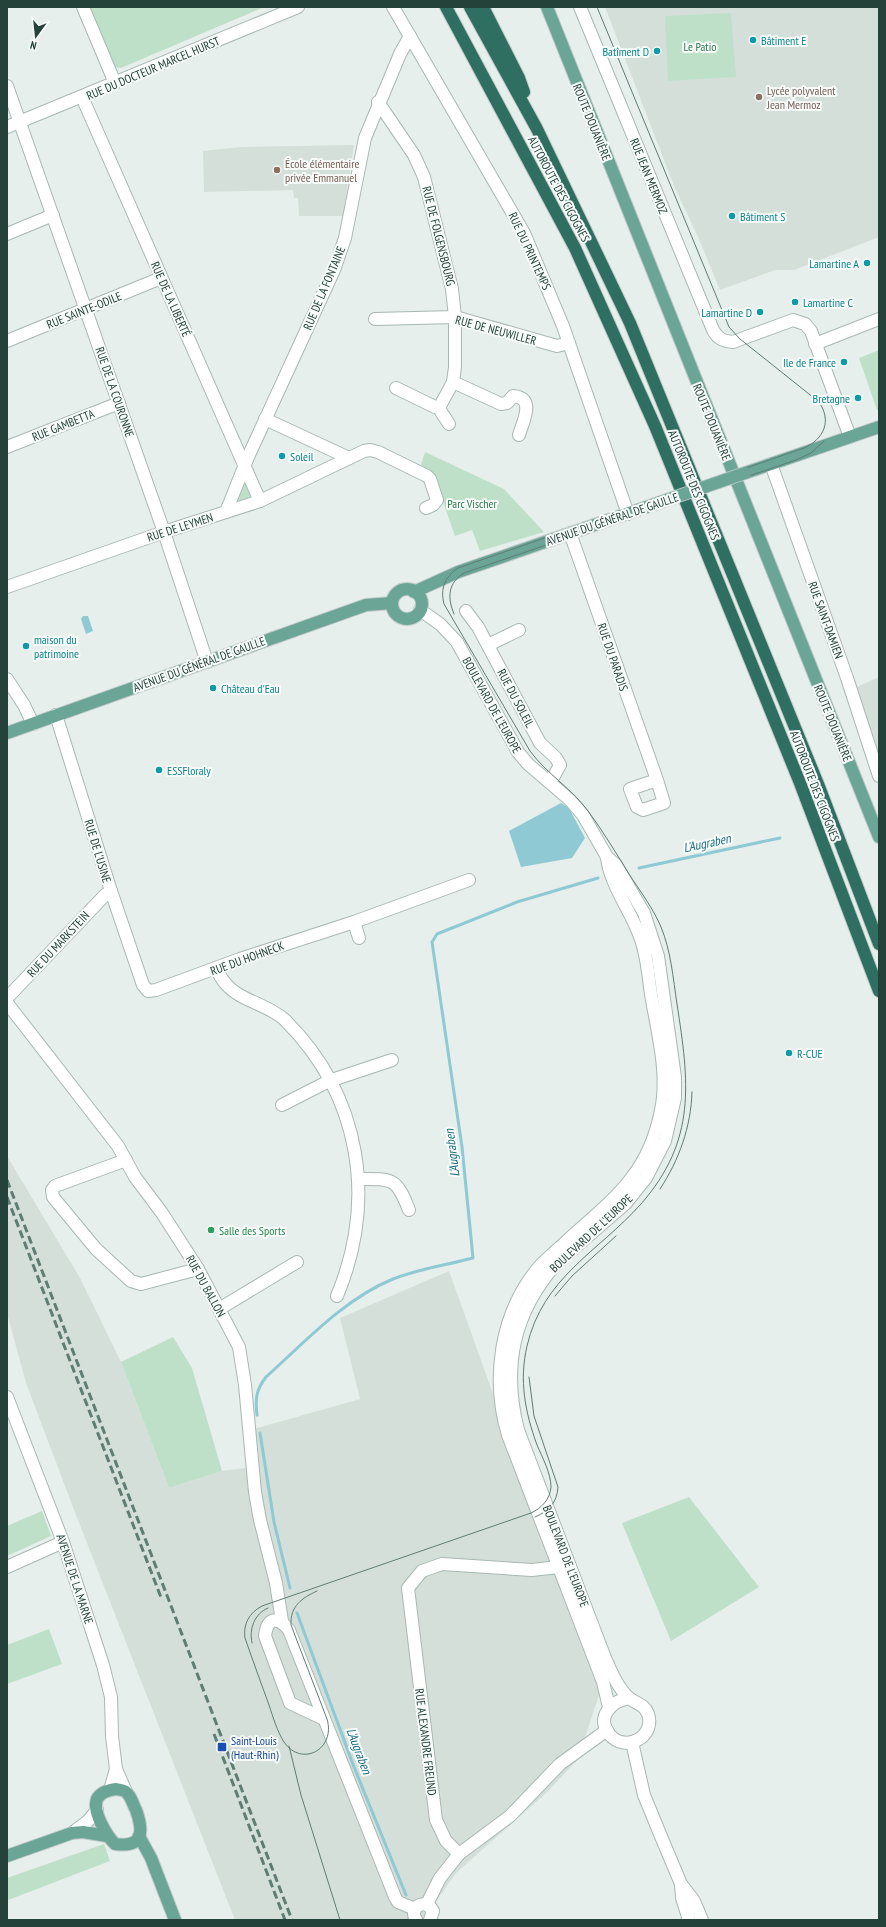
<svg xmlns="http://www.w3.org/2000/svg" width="886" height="1927" viewBox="0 0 886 1927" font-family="'PT Sans Narrow',sans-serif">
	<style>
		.built { fill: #d4dfda }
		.green { fill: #bfe0c8 }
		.water { fill: #8ec9d4 }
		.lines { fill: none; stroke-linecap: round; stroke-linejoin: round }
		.stream { stroke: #8ec9d4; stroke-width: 3 }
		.minor-casing { stroke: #a8b8b2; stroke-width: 14 }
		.major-casing { stroke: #c2cac8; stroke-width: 14 }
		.highway-casing { stroke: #c2cac8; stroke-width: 14 }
		.minor { stroke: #fff; stroke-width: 12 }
		.major { stroke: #6aa596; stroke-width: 12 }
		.highway { stroke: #2f6f62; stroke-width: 12 }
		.tram { stroke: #5f7d75; stroke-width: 1 }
		.rail { stroke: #5f7d75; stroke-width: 3; stroke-dasharray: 8 4; stroke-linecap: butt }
		.major-bridge-casing { stroke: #c2cac8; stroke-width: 14; stroke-linecap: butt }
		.major-bridge { stroke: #6aa596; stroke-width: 12 }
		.culture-dot { fill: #0f9aa8; stroke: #f7fbf9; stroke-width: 1.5 }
		.education-dot { fill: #8d6e63; stroke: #f7fbf9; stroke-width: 1.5 }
		.leisure-dot { fill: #2e9e5b; stroke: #f7fbf9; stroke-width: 1.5 }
		.transit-dot { fill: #1a4fb4; stroke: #f7fbf9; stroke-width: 1.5 }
		.labels { text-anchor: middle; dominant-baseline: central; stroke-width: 4; stroke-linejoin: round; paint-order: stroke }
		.culture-label { font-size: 12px; fill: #0d838f; stroke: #f7fbf9; text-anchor: start }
		.park-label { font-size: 12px; fill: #2d7a4b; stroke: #f7fbf9 }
		.street-label { font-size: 12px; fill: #24423a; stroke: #f7fbf9 }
		.education-label { font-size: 12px; fill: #785e54; stroke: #f7fbf9; text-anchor: start }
		.leisure-label { font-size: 12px; fill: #27864d; stroke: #f7fbf9; text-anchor: start }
		.transit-label { font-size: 12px; fill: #164399; stroke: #f7fbf9; text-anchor: start }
		.water-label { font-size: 13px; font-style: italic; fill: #1c6f80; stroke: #f7fbf9 }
	</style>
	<rect width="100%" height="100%" fill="#e6efeb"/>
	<!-- built -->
	<g class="built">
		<polygon points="605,7 879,7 879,237 794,270 775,270 720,290 699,239 674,186"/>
		<polygon points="354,145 343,216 299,216 298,198 294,198 293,190 204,192 203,151 241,147"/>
		<polygon points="879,677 879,766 855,688"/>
		<polygon points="7,1156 80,1278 121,1362 169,1488 222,1471 259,1466 254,1429 360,1399 340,1318 449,1271 600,1692 578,1759 546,1793 456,1873 423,1920 235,1920 76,1515 26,1383 7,1313"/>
	</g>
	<!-- green -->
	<g class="green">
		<polygon points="88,7 264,7 121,68 115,67"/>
		<polygon points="731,13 736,77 668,81 665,16"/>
		<polygon points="879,350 879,410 877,410 859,358"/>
		<polygon points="425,452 504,489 544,532 480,551 472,530 455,536 434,476 420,468"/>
		<polygon points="245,477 252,497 238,502"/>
		<polygon points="173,1337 192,1368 222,1471 169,1488 121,1362"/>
		<polygon points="689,1497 759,1587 671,1641 622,1523"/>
		<polygon points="42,1511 51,1536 7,1556 7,1526"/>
		<polygon points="49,1629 62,1664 7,1684 7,1645"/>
		<polygon points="104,1844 110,1861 8,1900 7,1878"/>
	</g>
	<!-- water -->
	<g class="water">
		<polygon points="83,616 88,616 93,631 86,634 81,619"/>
		<polygon points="561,803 569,808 585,838 572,858 521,867 509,831"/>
	</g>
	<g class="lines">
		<!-- stream -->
		<g class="stream">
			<polyline points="639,868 780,838"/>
			<path d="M257,1415C255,1399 256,1390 266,1377C305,1342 344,1299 393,1279C418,1269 447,1265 473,1258L462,1147L432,942L437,934L517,902L598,878"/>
			<polyline points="260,1433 274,1522 290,1588"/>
			<polyline points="297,1613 354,1767 406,1895"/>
		</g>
		<defs>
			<g id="minor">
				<polyline points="83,7 115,83"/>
				<polyline points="393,7 524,233 563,326 628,514"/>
				<path d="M580,7L713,330C718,339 723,341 733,342L793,320L805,324L811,331L850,437"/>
				<polyline points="7,86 164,532 207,662"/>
				<polyline points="82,97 260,501"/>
				<polyline points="378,102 414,155 424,177 452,289 455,317 455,367 453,382 440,406 435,407 396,388"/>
				<polyline points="7,127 298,7"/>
				<polyline points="7,234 53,215"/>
				<polyline points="375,319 455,317 557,346 569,343"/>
				<polyline points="7,341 161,278"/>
				<polyline points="815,344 879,319"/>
				<path d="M453,382L501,404L507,403L513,396C536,398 523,421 519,435"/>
				<polyline points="438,407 449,424"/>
				<polyline points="265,419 349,458"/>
				<polyline points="7,447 119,403"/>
				<polyline points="771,464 847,678 879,776"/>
				<polyline points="226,512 248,457 334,270 345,238 365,138 400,54 410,36"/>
				<polyline points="570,533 657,780 664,803 643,810 637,807 630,789 657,780"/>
				<polyline points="7,587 164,532 260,501 364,451 370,450 378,452 427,476 430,479 437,500 433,505 426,508"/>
				<path d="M420,610L440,624L457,642L518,752L528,764L570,800L583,815L607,857L616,865L644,913L658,956L675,1077V1098L665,1141L646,1178L625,1204L557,1263C513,1312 502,1367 518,1430L605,1658C611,1671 617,1687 628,1697C635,1704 644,1703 648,1714C656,1737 625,1753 610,1735C595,1718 611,1701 629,1698"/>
				<polyline points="466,611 478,627 540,743 556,758 560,765 554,776 548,780"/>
				<polyline points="488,645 519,630"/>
				<polyline points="7,679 24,705 33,724"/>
				<polyline points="56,715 111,891 143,985 148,991 156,990 240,959 354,922 469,880"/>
				<path d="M607,857C609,882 630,910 639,934C647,953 648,974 651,994C657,1031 669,1073 661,1110C649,1173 615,1198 570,1238C560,1248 548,1257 539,1267C500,1313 491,1379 508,1435L603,1682L609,1707"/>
				<polyline points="354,922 359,938"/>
				<path d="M216,969C219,974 222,980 226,984C240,1001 268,1004 285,1020C361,1096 377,1200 337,1296"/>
				<polyline points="7,998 105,895 111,891"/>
				<polyline points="7,1003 118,1146 135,1177 162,1213 198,1269 239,1347 245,1385 255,1492 260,1520 276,1583 282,1621"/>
				<polyline points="282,1105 329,1081 392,1060"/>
				<polyline points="126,1160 55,1186 52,1190 53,1197 96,1249 131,1281 141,1284 198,1269"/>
				<path d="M359,1179C393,1179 396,1177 409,1210"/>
				<polyline points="219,1309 297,1262"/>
				<polyline points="7,1397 63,1542 103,1665 111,1697 112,1736 116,1769"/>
				<polyline points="7,1567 63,1542"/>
				<path d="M324,1719L290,1703L265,1636C267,1618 277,1615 289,1630L395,1897L398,1902L415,1909"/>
				<polyline points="632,1742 644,1795 660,1834 681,1884 694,1901 702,1920"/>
				<polyline points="110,1790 116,1769 126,1792"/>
				<polyline points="72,1833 88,1821 97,1810"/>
				<polyline points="459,1854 446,1841 436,1820 408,1588 422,1571 442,1564 532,1570 558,1567"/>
				<polyline points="681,1884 682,1898 689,1920"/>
				<polyline points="427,1904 440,1878 459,1854 510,1816 560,1764 607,1730"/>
				<path d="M416,1920C408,1907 426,1897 433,1911L430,1920"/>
			</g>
			<g id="major">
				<polyline points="547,7 879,837"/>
				<polyline points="745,473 879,427"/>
				<circle cx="407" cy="604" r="15"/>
				<polyline points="414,592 458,572 661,502"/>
				<polyline points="7,733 366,605 392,603"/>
				<path d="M116,1789C120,1790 125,1790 127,1793C132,1798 133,1805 136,1810C144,1832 143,1848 115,1844C107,1836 92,1812 97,1799C100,1793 109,1790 116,1789Z"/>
				<polyline points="139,1836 151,1858 175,1920"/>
				<polyline points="7,1856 72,1833 83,1832 107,1836"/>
			</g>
			<g id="highway">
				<polyline points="446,7 575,248 655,426 800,783 879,991"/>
				<polyline points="470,7 537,129 630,323 818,784 879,944"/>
				<polyline points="483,7 519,78 524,92"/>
			</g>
		</defs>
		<!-- minor casing -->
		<use href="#minor" class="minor-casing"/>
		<!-- major casing -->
		<use href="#major" class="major-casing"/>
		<!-- highway casing -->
		<use href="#highway" class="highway-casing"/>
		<!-- minor -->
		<use href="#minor" class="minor"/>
		<!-- major -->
		<use href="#major" class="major"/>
		<!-- highway -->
		<use href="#highway" class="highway"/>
		<!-- tram -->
		<g class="tram">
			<path d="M454,614C447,597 448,583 464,573L796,460L811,453L824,441"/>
			<path d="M660,1189C679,1160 691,1127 692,1092"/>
			<polyline points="555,1296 572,1276 616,1236"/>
			<path d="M529,1377L534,1416L558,1487C557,1503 549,1511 535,1517"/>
			<path d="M317,1591C302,1598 290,1606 291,1625L327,1719C336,1749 302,1768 284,1742C277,1731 273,1717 269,1705C261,1683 253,1661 245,1638C243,1624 249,1613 262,1606L531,1513C542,1508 550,1499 551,1487C551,1473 542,1457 537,1445C525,1412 519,1380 527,1346C543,1277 598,1252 641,1204C697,1140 689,1082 677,1004C673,978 671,951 661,927C653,908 640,891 629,874C616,853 603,831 588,811C571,788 547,774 530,751L444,604C440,588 445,577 458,568L804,448C824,439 832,421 819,402L740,339L729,327L597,7"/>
			<path d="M252,1643C249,1629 254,1614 268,1608"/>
			<polyline points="289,1746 301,1795 340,1920"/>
		</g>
		<!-- rail -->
		<g class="rail">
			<polyline points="7,1180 292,1920"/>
			<polyline points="7,1197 162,1600"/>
			<polyline points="214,1734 285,1920"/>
		</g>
		<defs>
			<polyline id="major-bridge" points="661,502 745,473"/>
		</defs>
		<!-- major-bridge casing -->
		<use href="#major-bridge" class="major-bridge-casing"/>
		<!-- major-bridge -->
		<use href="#major-bridge" class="major-bridge"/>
	</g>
	<!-- markers -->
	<g class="culture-dot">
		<circle cx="753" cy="40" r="4"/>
		<circle cx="657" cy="51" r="4"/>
		<circle cx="732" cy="216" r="4"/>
		<circle cx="867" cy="263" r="4"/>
		<circle cx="795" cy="302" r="4"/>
		<circle cx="760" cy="312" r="4"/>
		<circle cx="844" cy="362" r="4"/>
		<circle cx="858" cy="398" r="4"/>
		<circle cx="282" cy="456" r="4"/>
		<circle cx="26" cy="646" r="4"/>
		<circle cx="213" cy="688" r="4"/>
		<circle cx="159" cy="770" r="4"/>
		<circle cx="789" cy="1053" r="4"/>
	</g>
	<g class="education-dot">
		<circle cx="759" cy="97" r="4"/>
		<circle cx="277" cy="170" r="4"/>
	</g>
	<circle class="leisure-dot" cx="211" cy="1230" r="4"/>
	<rect class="transit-dot" x="217" y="1742" width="10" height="10" rx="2"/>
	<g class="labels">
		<!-- culture labels -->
		<g class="culture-label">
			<text x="761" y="40">Bâtiment E</text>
			<text x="649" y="51" text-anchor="end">Batîment D</text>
			<text x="740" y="216">Bâtiment S</text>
			<text x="859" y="263" text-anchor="end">Lamartine A</text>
			<text x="803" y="302">Lamartine C</text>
			<text x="752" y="312" text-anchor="end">Lamartine D</text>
			<text x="836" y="362" text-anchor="end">Ile de France</text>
			<text x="850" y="398" text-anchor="end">Bretagne</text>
			<text x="290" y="456">Soleil</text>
			<text x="34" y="639">maison du<tspan x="34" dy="14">patrimoine</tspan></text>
			<text x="221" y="688">Château d'Eau</text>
			<text x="167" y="770">ESSFloraly</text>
			<text x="797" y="1053">R-CUE</text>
		</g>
		<!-- park labels -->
		<g class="park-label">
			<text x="700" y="46">Le Patio</text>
			<text x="472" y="503">Parc Vischer</text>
		</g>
		<!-- street labels -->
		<g class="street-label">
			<text transform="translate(153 68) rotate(-23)">RUE DU DOCTEUR MARCEL HURST</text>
			<text transform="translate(592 122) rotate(68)">ROUTE DOUANIÈRE</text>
			<text transform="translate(649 176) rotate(68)">RUE JEAN MERMOZ</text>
			<text transform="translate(559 189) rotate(62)">AUTOROUTE DES CIGOGNES</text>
			<text transform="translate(439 236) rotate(76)">RUE DE FOLGENSBOURG</text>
			<text transform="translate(530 251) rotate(65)">RUE DU PRINTEMPS</text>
			<text transform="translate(324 288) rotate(-67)">RUE DE LA FONTAINE</text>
			<text transform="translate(171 299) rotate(66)">RUE DE LA LIBERTÉ</text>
			<text transform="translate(84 310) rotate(-22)">RUE SAINTE-ODILE</text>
			<text transform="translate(496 330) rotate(15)">RUE DE NEUWILLER</text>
			<text transform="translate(115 392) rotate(71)">RUE DE LA COURONNE</text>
			<text transform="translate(712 422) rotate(68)">ROUTE DOUANIÈRE</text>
			<text transform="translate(63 425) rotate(-22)">RUE GAMBETTA</text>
			<text transform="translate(694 485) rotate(68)">AUTOROUTE DES CIGOGNES</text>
			<text transform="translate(612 519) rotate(-19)">AVENUE DU GÉNÉRAL DE GAULLE</text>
			<text transform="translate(180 527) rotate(-18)">RUE DE LEYMEN</text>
			<text transform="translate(826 620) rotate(70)">RUE SAINT-DAMIEN</text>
			<text transform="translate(613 657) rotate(71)">RUE DU PARADIS</text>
			<text transform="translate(199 664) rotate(-20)">AVENUE DU GÉNÉRAL DE GAULLE</text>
			<text transform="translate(516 698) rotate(62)">RUE DU SOLEIL</text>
			<text transform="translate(492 705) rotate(61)">BOULEVARD DE L'EUROPE</text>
			<text transform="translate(833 723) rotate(68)">ROUTE DOUANIÈRE</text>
			<text transform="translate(815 786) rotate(69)">AUTOROUTE DES CIGOGNES</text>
			<text transform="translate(98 851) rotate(73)">RUE DE L'USINE</text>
			<text transform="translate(58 944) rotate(-47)">RUE DU MARKSTEIN</text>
			<text transform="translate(247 958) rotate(-20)">RUE DU HOHNECK</text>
			<text transform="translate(591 1233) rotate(-43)">BOULEVARD DE L'EUROPE</text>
			<text transform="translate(206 1286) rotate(61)">RUE DU BALLON</text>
			<text transform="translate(566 1556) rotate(69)">BOULEVARD DE L'EUROPE</text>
			<text transform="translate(75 1579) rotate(72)">AVENUE DE LA MARNE</text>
			<text transform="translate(426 1742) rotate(83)">RUE ALEXANDRE FREUND</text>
		</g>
		<!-- education labels -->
		<g class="education-label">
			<text x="767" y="90">Lycée polyvalent<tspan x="767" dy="14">Jean Mermoz</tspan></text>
			<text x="285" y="163">École élémentaire<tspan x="285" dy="14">privée Emmanuel</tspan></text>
		</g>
		<!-- leisure labels -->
		<g class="leisure-label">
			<text x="219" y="1230">Salle des Sports</text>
		</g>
		<!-- transit labels -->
		<g class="transit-label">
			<text x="231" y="1740">Saint-Louis<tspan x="231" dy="14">(Haut-Rhin)</tspan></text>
		</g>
		<!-- water labels -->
		<g class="water-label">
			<text transform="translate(707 843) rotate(-12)">L'Augraben</text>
			<text transform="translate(452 1153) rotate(-97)">L'Augraben</text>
			<text transform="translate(359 1751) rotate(69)">L'Augraben</text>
		</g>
	</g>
	<!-- border -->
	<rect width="886" height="1927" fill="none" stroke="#24423a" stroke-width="16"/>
	<!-- north arrow -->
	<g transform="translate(36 36) rotate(195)" stroke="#f7fbf9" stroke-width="3" paint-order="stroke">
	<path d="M0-3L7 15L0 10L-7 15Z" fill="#24423a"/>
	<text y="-6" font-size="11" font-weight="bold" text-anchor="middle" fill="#24423a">N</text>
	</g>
</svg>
